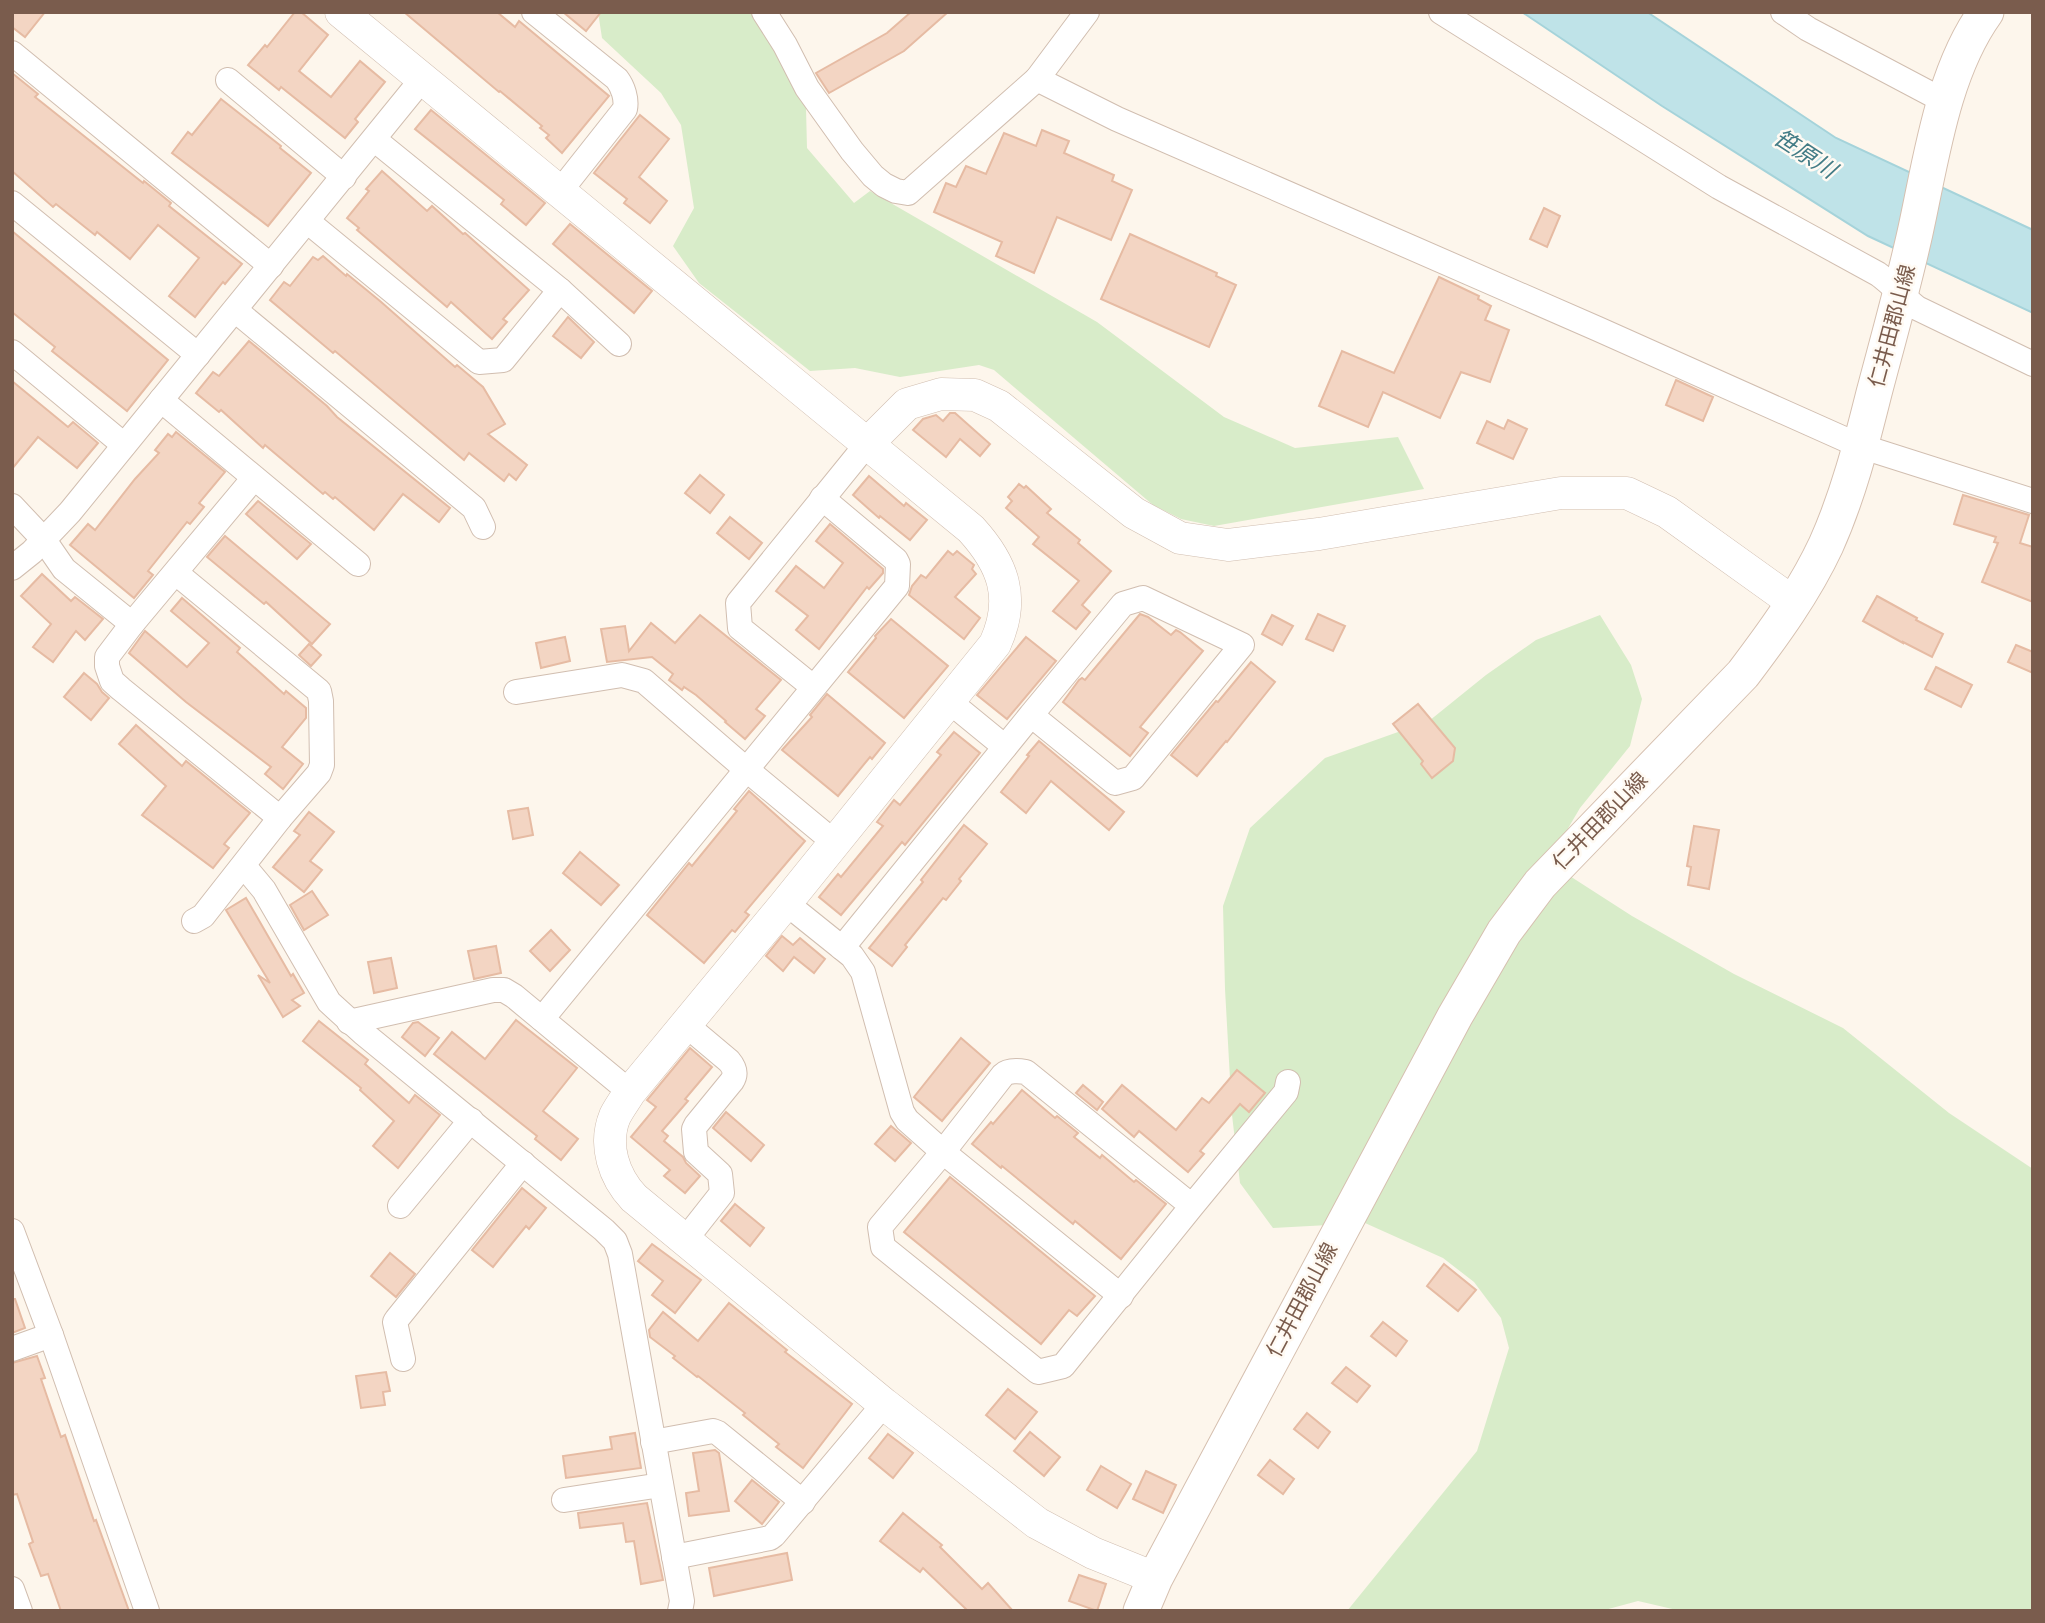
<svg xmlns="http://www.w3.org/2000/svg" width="2045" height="1623" viewBox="0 0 2045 1623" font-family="'Source Sans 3','Noto Sans JP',sans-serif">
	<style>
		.green { fill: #d8ecc9 }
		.water { fill: #bfe3e8; stroke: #a5d3da; stroke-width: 2 }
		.building { fill: #f3d5c3; stroke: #e6bba3; stroke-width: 2 }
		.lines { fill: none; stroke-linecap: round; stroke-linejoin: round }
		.minor-casing { stroke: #d1beb0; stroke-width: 26 }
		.tertiary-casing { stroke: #d1beb0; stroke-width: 33 }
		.secondary-casing { stroke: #d6c0b0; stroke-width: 37 }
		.minor { stroke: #fff; stroke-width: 24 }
		.tertiary { stroke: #fff; stroke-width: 32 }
		.secondary { stroke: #fff; stroke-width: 35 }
		.labels { text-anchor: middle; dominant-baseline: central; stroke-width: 5; stroke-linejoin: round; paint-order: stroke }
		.street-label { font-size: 21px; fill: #7a5c4d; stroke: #fffaf3 }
		.water-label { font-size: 23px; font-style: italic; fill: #437c86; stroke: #fffaf3 }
	</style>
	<rect width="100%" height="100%" fill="#fdf6ec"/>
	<!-- green -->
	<g class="green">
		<polygon points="598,12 753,12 806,108 807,148 854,203 870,191 1097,322 1224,417 1295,448 1398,437 1424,489 1214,526 1181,519 1153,505 994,370 979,365 900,377 855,368 810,371 699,283 673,246 694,208 681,125 661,93 602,38"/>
		<polygon points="1600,615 1631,665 1642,699 1630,746 1580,808 1560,842 1562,871 1632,916 1734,974 1843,1028 1949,1113 2033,1169 2033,1611 1681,1611 1638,1601 1601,1611 1347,1611 1477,1451 1509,1348 1501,1318 1474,1282 1443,1258 1365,1223 1273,1228 1240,1183 1232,1115 1225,989 1223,906 1250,828 1325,758 1429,721 1486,675 1536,640"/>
	</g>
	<!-- water -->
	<polygon class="water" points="1522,12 1647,12 1836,138 2033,230 2033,313 1868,236 1662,106"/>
	<!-- building -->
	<g class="building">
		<polygon points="12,12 45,12 25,37 12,27"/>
		<polygon points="295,12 301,12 328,35 299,71 331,97 360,61 385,82 355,119 358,122 345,138 281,87 279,90 248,65 265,45 267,47"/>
		<polygon points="404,12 497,12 515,27 519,21 609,96 562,153 546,138 549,135 540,128 542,126 500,91 499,92"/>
		<polygon points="563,12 601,12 586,31"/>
		<polygon points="911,12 948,12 904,51 829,93 816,73 887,33"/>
		<polygon points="12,73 38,94 35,97 143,183 144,181 171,203 169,206 242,264 225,284 223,282 195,317 169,296 199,258 158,225 130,259 97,232 95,235 56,204 53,207 12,171"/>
		<polygon points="221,99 281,146 280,148 311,173 268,226 172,153 188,132 192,135"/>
		<polygon points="431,110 545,203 526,225 501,204 504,200 415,129"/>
		<polygon points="640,115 669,139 639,177 667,201 650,223 624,203 627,199 594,173"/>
		<polygon points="1042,130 1069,141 1064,153 1114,175 1112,181 1132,190 1111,240 1057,217 1034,273 996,256 1002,242 934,212 946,183 956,187 966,166 986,174 1004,133 1036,146"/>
		<polygon points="382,171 427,211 432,206 463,234 465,233 529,290 503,319 507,322 492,339 451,302 447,307 357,230 359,228 347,218 369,191 366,189"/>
		<polygon points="1544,208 1560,216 1547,247 1530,239"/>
		<polygon points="570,224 652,291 634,313 553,244"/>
		<polygon points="12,231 168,360 127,411 52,351 55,347 12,312"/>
		<polygon points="1130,234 1217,273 1216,276 1236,285 1209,347 1101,299"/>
		<polygon points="323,256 346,276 347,274 380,301 455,367 457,365 483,387 505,424 488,434 527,465 516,480 509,474 504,481 469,453 464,460 335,351 333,353 270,300 284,282 290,286 313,257 318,260"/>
		<polygon points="1439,277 1479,296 1478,299 1491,306 1485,320 1509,330 1490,382 1461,372 1440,418 1383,392 1368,427 1319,406 1342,351 1394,373"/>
		<polygon points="568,317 594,342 581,358 553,336"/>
		<polygon points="249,341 327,406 337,417 450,508 439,522 403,494 374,530 335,497 333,499 325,492 323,494 265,445 263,448 221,410 219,412 196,393 213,372 219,376"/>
		<polygon points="1676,380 1713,397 1703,421 1666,405"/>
		<polygon points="12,381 68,427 73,422 98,443 77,468 38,437 12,469"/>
		<polygon points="950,413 955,413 990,444 980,456 960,439 946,457 913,430 923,419 936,415 943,421"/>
		<polygon points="1508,420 1527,429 1513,459 1477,443 1487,421 1504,429"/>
		<polygon points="176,432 225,472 199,503 204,507 190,524 187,522 148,571 153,575 134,598 70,545 88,524 95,530 135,479 159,453 155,450 168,434 172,437"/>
		<polygon points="700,475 724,495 710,513 685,493"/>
		<polygon points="869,476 904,506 906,503 927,520 910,540 880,516 879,518 853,495"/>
		<polygon points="1019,484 1024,488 1026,486 1051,509 1047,513 1080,540 1078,543 1111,571 1082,605 1090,612 1076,629 1053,611 1079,581 1033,544 1039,537 1006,508 1012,501 1008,497"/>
		<polygon points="1963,495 2029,515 2020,543 2033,547 2033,602 1982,582 1998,543 1994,542 1996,537 1954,524"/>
		<polygon points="258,501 311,544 297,559 246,514"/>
		<polygon points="730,517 762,543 749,559 717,533"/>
		<polygon points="830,524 883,569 883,573 869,589 867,587 819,649 796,630 808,616 776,591 796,566 824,588 843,563 816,541"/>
		<polygon points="225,536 330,624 312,644 266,602 264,604 207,557"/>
		<polygon points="948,551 953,555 957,551 974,565 972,569 976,574 955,597 980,618 964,639 909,595 912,586 921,575 926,578"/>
		<polygon points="42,574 71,601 75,597 103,619 85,640 76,631 53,662 33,647 51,624 21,596"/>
		<polygon points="1877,596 1917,618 1916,620 1943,634 1932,657 1903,642 1903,643 1863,621"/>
		<polygon points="182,598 240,648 237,652 284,694 286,691 306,708 306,718 282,747 303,764 283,789 265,774 271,767 186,702 129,653 145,631 187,667 209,643 171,611"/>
		<polygon points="1140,614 1148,617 1171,635 1176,630 1180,632 1203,651 1140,727 1148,733 1130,756 1063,702 1079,680 1082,678 1085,680"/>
		<polygon points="1318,614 1345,626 1333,651 1306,639"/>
		<polygon points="700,615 781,680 756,709 765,716 745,739 725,722 726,721 696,695 684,687 682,690 669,680 673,674 652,657 607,662 601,629 625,626 629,651 651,623 675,643"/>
		<polygon points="1272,615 1293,626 1282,645 1262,634"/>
		<polygon points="891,619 948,666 904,718 848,672 876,638 875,636"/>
		<polygon points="565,637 570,661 541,668 536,643"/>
		<polygon points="1026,637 1056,661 1007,719 977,695"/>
		<polygon points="309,644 321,655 311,666 299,655"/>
		<polygon points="2016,645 2033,652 2033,673 2008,662"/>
		<polygon points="1251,662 1275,682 1227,742 1226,741 1197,776 1171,755 1216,701 1218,702"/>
		<polygon points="1936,667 1972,685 1961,707 1925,689"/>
		<polygon points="84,673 97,684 102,692 109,698 91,720 64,697"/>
		<polygon points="827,694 885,743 872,759 870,757 838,796 782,750 812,717 810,715"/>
		<polygon points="1418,704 1455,748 1453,761 1432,778 1421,764 1423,761 1393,724"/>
		<polygon points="136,725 182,766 186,761 250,813 224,844 229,848 213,868 142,815 166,786 119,744"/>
		<polygon points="954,732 980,753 905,845 902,842 841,915 819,897 838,874 841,877 883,826 877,822 894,800 900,805 941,755 937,752"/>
		<polygon points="1039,741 1124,812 1109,830 1051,781 1026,813 1001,792 1029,756 1027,755"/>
		<polygon points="749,791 805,841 745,912 749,915 735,932 732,930 704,963 647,915 689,863 692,866 737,811 734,809"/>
		<polygon points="528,808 533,835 513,839 508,811"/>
		<polygon points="309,812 334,832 310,861 322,870 304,892 273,867 300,835 294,831"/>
		<polygon points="964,825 987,844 959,879 961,881 946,900 943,898 905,945 907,947 892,966 869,948 923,882 921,880"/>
		<polygon points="1694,826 1719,830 1709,889 1688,885 1691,867 1687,866"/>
		<polygon points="580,852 619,885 601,905 563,873"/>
		<polygon points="312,891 328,915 304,930 290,905"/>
		<polygon points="246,898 291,976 293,974 304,993 292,1000 300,1006 283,1017 258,975 270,983 226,910"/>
		<polygon points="551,930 570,950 550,971 530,951"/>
		<polygon points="782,936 793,945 800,938 825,959 814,973 794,957 783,971 766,956"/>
		<polygon points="496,946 501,973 474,979 468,951"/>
		<polygon points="391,958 397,988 374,993 368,962"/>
		<polygon points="516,1020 577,1068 543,1111 578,1139 561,1160 535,1139 537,1136 434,1054 452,1032 485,1059"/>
		<polygon points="319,1021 368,1060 365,1064 409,1103 415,1095 440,1115 398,1168 373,1146 394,1121 360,1090 361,1088 303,1041"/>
		<polygon points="418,1022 439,1038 425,1056 402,1037 413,1023"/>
		<polygon points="961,1038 990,1063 942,1121 914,1097"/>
		<polygon points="690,1048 712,1067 685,1099 688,1101 662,1131 668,1136 664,1141 683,1157 686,1163 700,1176 685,1193 664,1176 670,1170 631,1137 656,1107 647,1100"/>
		<polygon points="1237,1070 1265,1093 1249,1112 1240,1104 1200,1151 1204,1154 1188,1172 1139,1131 1134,1137 1102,1109 1122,1085 1176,1130 1202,1098 1209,1103"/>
		<polygon points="1083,1085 1103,1102 1097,1110 1076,1093"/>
		<polygon points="1022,1090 1055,1118 1057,1116 1078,1133 1074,1137 1100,1158 1102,1155 1134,1182 1136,1180 1166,1204 1121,1259 1075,1221 1073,1224 1002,1166 1001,1168 972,1144 991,1122 993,1124"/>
		<polygon points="726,1112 764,1145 751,1161 713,1128"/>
		<polygon points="891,1126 911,1143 895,1161 875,1144"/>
		<polygon points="950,1177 1095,1296 1077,1316 1069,1310 1041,1344 904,1232"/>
		<polygon points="522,1188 546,1208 529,1229 526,1226 493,1267 472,1250"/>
		<polygon points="735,1204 764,1228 750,1246 721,1221"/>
		<polygon points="652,1244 701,1280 675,1313 652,1295 663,1281 638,1261"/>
		<polygon points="390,1253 415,1274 396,1297 371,1276"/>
		<polygon points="1444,1264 1476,1290 1458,1311 1427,1286"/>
		<polygon points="12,1299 15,1299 25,1328 12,1333"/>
		<polygon points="729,1303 787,1350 785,1352 852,1404 803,1468 776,1447 779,1444 743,1415 745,1413 698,1376 697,1377 673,1358 675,1356 650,1337 649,1330 663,1312 698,1341"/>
		<polygon points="1383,1322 1407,1341 1396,1356 1371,1336"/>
		<polygon points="37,1356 45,1378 41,1379 61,1437 65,1435 94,1521 96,1520 129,1611 61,1611 48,1574 41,1576 29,1544 33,1542 17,1494 12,1495 12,1363"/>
		<polygon points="1346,1367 1370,1386 1357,1402 1332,1383"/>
		<polygon points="386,1372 390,1391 383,1392 385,1405 361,1408 356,1376"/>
		<polygon points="1008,1389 1037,1412 1015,1439 986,1415"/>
		<polygon points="1307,1413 1330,1432 1318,1448 1294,1429"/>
		<polygon points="1030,1432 1060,1457 1044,1476 1014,1451"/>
		<polygon points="635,1433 641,1468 566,1478 563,1456 612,1449 610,1437"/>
		<polygon points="888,1434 913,1453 893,1478 869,1458"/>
		<polygon points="715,1450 719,1453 729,1511 689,1516 686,1493 699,1491 693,1453"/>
		<polygon points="1270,1460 1294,1479 1283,1494 1258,1475"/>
		<polygon points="1101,1466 1131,1484 1117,1508 1087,1490"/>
		<polygon points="1146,1471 1176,1485 1163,1513 1133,1499"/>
		<polygon points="752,1480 779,1502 762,1524 735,1501"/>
		<polygon points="647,1503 663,1580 641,1584 634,1541 626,1542 623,1523 580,1528 578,1513"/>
		<polygon points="903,1513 942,1545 940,1547 982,1589 988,1583 1013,1611 968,1611 923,1568 920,1572 880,1541"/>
		<polygon points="787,1553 792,1580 714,1596 709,1568"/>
		<polygon points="1079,1575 1106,1584 1097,1611 1069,1601"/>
	</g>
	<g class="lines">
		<defs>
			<g id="minor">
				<path d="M534,12L617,79C623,87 627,99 625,109L561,190"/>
				<polyline points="764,12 785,45 807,88 852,151 873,176 884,185 896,191 908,193 1037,79 1087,12"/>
				<path d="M1441,12L1719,187L1878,274C1892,284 1903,297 1917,308L2033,364"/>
				<polyline points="1783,12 1808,29 1946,102"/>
				<polyline points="12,53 271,266"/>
				<polyline points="1037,79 1117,119 1598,329 1860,446 2033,501"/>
				<polyline points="228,80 344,177"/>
				<polyline points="375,140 560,290 619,344"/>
				<polyline points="12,203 198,355"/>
				<polyline points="307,221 479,362 503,360 560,290"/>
				<polyline points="235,310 474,508 483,527"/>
				<polyline points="12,352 124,445"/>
				<polyline points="161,400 358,564"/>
				<polyline points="254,478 132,624 107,657 107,666 112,681 121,689 280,818"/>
				<polyline points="12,506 44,540 64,569 132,624"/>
				<polyline points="12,568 32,552 70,512 423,78"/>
				<polyline points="176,573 319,691 321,701 322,765 319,773 280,818 203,916 194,921"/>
				<polyline points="813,687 740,628 738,603 867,444"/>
				<polyline points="516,692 622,675 644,681 747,770 834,842"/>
				<polyline points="950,702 1005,747"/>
				<polyline points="244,866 264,890 329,1002 363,1033 604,1230 615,1241 620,1254 682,1601 680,1611"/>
				<polyline points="786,903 852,956 863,972 902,1112 907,1120 943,1152 1121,1296"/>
				<polyline points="842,948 1031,715 1115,783 1133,778 1242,645 1143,598 1123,604 1031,715"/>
				<polyline points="542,1019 897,586 898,564 896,560 822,498"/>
				<polyline points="349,1022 493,990 504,990 514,996 630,1092"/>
				<path d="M685,1024L729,1061C734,1067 737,1073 732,1081L696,1125L694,1129L696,1152L720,1174L722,1193L685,1240"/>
				<polyline points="400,1206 471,1120"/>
				<path d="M1192,1206L1026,1072C1020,1071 1008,1070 1003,1075L943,1152L880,1227L883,1247L1038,1372L1063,1366L1192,1206L1286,1092L1288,1082"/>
				<polyline points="12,1231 51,1335 147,1611"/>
				<polyline points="12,1349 51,1335"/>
				<polyline points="403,1359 395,1322 397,1319 523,1163"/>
				<polyline points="653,1442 713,1431 718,1433 803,1502"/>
				<polyline points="564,1500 661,1485"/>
				<polyline points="674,1557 770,1538 774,1535 884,1404"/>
				<polyline points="12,1589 20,1611"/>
			</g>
			<g id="tertiary">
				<path d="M341,12L971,529C1003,564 1016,598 995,644L786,903L630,1092C625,1100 619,1108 615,1116C603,1145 614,1177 634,1198L884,1404L1037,1523L1093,1553L1155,1578"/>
				<polyline points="867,444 907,404 941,394 975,395 999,406 1134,513 1180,538 1228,545 1319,534 1561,493 1627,493 1667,512 1794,603"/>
			</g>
			<path id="secondary" d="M1141,1611L1155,1578L1455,1016L1504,932L1540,884L1743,674C1774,633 1804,592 1826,545C1848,496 1861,445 1874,393C1888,340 1903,287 1915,233C1931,161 1942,73 1986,12"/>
		</defs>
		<!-- minor casing -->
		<use href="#minor" class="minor-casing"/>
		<!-- tertiary casing -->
		<use href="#tertiary" class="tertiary-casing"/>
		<!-- secondary casing -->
		<use href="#secondary" class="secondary-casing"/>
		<!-- minor -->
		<use href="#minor" class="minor"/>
		<!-- tertiary -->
		<use href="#tertiary" class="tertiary"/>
		<!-- secondary -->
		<use href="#secondary" class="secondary"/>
	</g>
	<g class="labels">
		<!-- street labels -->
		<g class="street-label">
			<text transform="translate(1892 326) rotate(-75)">仁井田郡山線</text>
			<text transform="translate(1600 821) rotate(-46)">仁井田郡山線</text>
			<text transform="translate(1302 1300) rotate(-62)">仁井田郡山線</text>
		</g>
		<!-- water labels -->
		<g class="water-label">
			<text transform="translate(1805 154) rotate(33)">笹原川</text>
		</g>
	</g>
	<!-- border -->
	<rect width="2045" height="1623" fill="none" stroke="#7a5c4d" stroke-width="28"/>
</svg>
